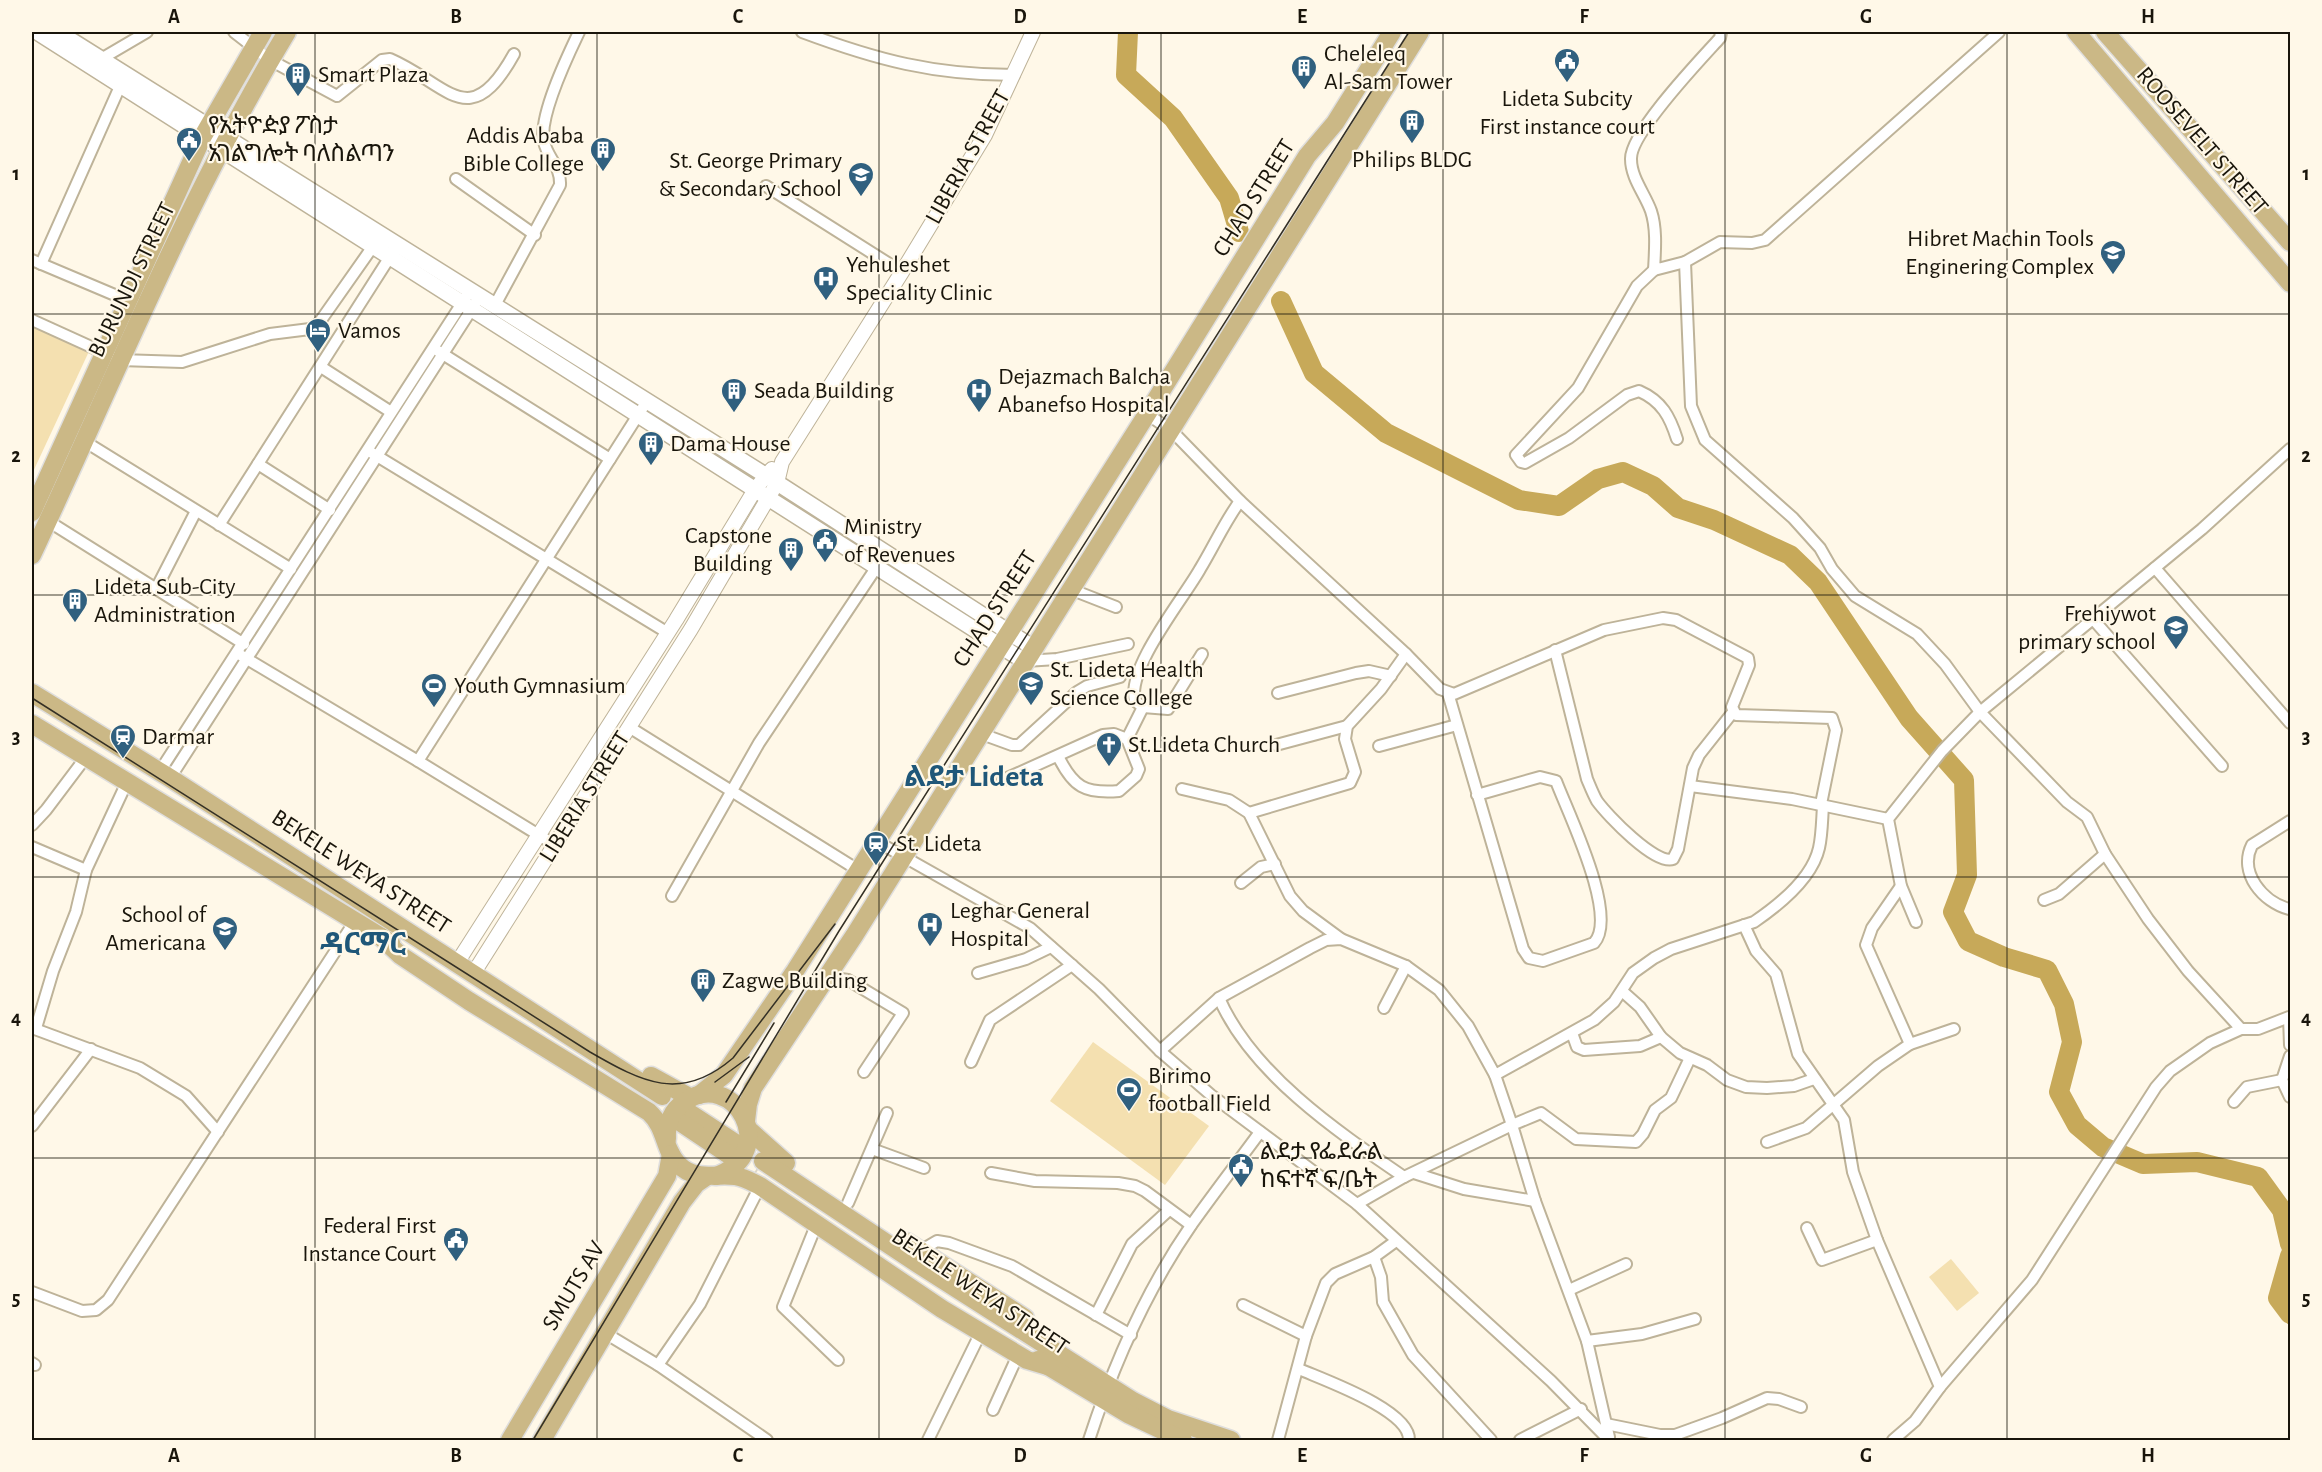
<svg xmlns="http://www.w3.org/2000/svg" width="2322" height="1472" viewBox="0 0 2322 1472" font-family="'Alegreya Sans','Noto Sans Ethiopic',sans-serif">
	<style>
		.green { fill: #f4e0b0 }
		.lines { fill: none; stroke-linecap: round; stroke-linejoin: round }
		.river { stroke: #c7a959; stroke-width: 20 }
		.primary-tunnel { stroke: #dcd6c7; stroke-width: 18; stroke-dasharray: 18 9; stroke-linecap: butt }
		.minor-casing { stroke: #beb399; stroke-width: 14 }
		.tertiary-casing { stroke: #beb399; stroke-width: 16 }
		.secondary-casing { stroke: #beb399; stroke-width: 18 }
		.primary-casing { stroke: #dfdedd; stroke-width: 21 }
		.minor { stroke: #fff; stroke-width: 10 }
		.tertiary { stroke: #fff; stroke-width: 14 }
		.secondary { stroke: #fff; stroke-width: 15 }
		.primary { stroke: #cbb886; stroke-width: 18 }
		.tram { stroke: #343025; stroke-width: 1.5 }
		.grid { fill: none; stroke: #19150b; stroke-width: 1.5; stroke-opacity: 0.55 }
		.labels { text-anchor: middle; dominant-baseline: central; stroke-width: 4.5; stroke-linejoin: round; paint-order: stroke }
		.poi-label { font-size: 24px; fill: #19150b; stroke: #fff8e8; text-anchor: start }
		.street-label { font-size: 24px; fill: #19150b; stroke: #fff8e8 }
		.district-label { font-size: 30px; font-weight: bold; fill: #1f5779; stroke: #fff8e8 }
		.neatline { fill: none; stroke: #19150b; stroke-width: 2 }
		.grid-label { font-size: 20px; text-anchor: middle; font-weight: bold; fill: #19150b }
	</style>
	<rect width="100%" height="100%" fill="#fff8e8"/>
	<!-- green -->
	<g class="green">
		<polygon points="32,320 91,347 32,474"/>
		<polygon points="1093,1042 1209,1126 1165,1185 1050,1101"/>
		<polygon points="1951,1259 1979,1293 1957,1311 1929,1277"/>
	</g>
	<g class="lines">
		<!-- river -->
		<g class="river">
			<polyline points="1128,32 1126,75 1173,118 1229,198 1239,232"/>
			<polyline points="1281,301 1314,373 1386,433 1519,500 1559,506 1598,479 1623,472 1653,486 1678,508 1714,520 1790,555 1818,582 1909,718 1964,780 1967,875 1953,912 1968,941 2004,957 2047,970 2064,1004 2072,1042 2059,1092 2077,1125 2103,1147 2143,1164 2197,1162 2258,1177 2282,1210 2290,1244"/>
			<polyline points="2290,1256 2278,1298 2290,1314"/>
		</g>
		<!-- primary-tunnel -->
		<polyline class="primary-tunnel" points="732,1157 756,1173"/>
		<defs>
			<g id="minor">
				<path d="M234,32L270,60L337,96L382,60L390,59C448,84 469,135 514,54"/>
				<path d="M802,32C877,60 934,75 1014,75"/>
				<polyline points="1999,32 1765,240 1752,243 1720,242 1685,262 1691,406 1705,440 1793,518 1820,548 1832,569 1855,596 1917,634 1945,664 1980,712 2067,802 2087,817 2105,854 2148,919 2188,971 2241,1029"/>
				<polyline points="101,59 147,32"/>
				<polyline points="456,179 535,235"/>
				<polyline points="766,186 902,272"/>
				<polyline points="32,260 129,301"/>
				<path d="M1685,262L1654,270C1655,251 1657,229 1651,211C1645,194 1631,178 1631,159C1630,133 1701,59 1720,38L1721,32"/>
				<polyline points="41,264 121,84"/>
				<path d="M1654,270L1637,286L1578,388L1516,455L1521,462L1525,463L1569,438L1627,395L1639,391C1662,401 1670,417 1677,439"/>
				<path d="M495,305L560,185C561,166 548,159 544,142C538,117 568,55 579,32"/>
				<polyline points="32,320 120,360 182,362 270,334 310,329 319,323 376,242"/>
				<polyline points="438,351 610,459"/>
				<polyline points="321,367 391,412"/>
				<polyline points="1147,414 1172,431 1240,501 1406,654 1440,689 1454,694 1604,630 1663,618 1676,620 1748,658 1749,665 1732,707 1736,715 1832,718 1836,730 1821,804"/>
				<polyline points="84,441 291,569"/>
				<polyline points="372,453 668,633"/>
				<polyline points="258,464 330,510"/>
				<polyline points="48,521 244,644"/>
				<polyline points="219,525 393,252"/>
				<polyline points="2155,568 2290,723"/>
				<polyline points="156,589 196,511"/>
				<polyline points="1070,589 1116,607"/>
				<polyline points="2092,618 2222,766"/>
				<path d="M1555,650L1587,779C1590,786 1593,794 1597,801C1607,815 1656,866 1673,859L1678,849L1693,768L1699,755L1733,712"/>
				<polyline points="237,653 418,761 647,401"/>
				<path d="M1202,654L1168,709L1143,707L1135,701C1126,668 1184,598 1200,569C1214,546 1224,523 1240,501"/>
				<polyline points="1025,661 1057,659 1128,644"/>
				<polyline points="1278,693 1356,673 1369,671 1391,676"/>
				<path d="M1448,693L1523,949L1529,958L1543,961L1594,943C1619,916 1568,813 1556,781L1540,777L1477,795"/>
				<polyline points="629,727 858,870"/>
				<polyline points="979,733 1012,745 1019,745 1077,692 1087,686 1120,677"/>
				<polyline points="1276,745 1347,726"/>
				<polyline points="1379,746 1457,725"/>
				<path d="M1058,756C1073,787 1085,794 1119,791L1136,776L1139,769L1127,739"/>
				<polyline points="418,761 555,845"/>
				<polyline points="160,771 466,297"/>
				<polyline points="170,778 475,304"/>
				<polyline points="1003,780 1103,735 1114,734 1127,739 1143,707"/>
				<polyline points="1690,786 1792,799 1888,819"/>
				<polyline points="1182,789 1229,800 1249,813 1290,896 1303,911 1341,939"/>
				<polyline points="1249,813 1350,783 1355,772 1345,739 1347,726 1381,689 1406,654"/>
				<polyline points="32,825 46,810 86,757"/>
				<polyline points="876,841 1030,928 1099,989 1160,1051 1211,1095 1357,1204 1551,1381 1609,1440"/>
				<polyline points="32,847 86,870"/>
				<polyline points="1241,883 1261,867 1275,864"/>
				<polyline points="1901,886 1872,928 1866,945 1910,1044"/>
				<polyline points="672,896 759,743 886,553"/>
				<polyline points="2044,900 2059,894 2105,854"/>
				<path d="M2289,909C2263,902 2238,873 2252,845L2290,821"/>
				<polyline points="1916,922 1901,886 1888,819 1942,751 1980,712 2202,529 2290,449"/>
				<polyline points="1744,925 1756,951 1776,974 1798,1054 1844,1120 1853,1172 1877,1240 1940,1387 1915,1421 1893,1440"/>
				<polyline points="978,973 1026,959 1051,947"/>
				<polyline points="826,977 848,980 903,1013 864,1072"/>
				<polyline points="1622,991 1640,1007 1661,1037 1680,1053 1707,1065 1727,1080 1746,1087 1767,1088 1794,1086 1814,1079"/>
				<path d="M1219,998C1252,1074 1338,1132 1404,1177"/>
				<polyline points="1384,1008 1406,966"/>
				<polyline points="32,1028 140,1068 186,1096 218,1132"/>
				<polyline points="36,1028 53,971 76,912 86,870 127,782"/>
				<polyline points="1572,1033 1577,1047 1584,1050 1640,1046 1661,1037"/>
				<polyline points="1160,1051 1219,998 1310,948 1326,940 1341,939 1406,966 1439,990 1468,1026 1495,1075"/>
				<polyline points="2290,1056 2282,1080 2290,1097"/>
				<polyline points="971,1062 990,1020 1072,965"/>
				<polyline points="2234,1102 2247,1087 2282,1080"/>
				<polyline points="32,1126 91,1049"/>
				<polyline points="1767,1142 1806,1128 1878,1066 1910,1044 1954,1029"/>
				<polyline points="872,1149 924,1168"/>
				<polyline points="991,1173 1035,1181 1118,1183 1135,1186 1145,1191 1191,1225"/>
				<polyline points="1414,1173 1464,1189 1535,1201"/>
				<polyline points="848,1203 887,1113"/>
				<path d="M1357,1204L1404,1177L1512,1125L1495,1075L1594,1020L1614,1002L1633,973L1654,958L1671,949L1754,922C1779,905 1812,879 1819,848C1822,835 1822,820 1823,806"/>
				<polyline points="817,1223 783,1307 838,1360"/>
				<polyline points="1807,1228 1822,1260 1877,1240"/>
				<polyline points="920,1251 937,1241 949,1243 1012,1266 1131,1335"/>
				<polyline points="1374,1257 1381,1277 1383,1302 1413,1355 1491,1440"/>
				<polyline points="1569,1290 1626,1264"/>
				<polyline points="32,1292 82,1311 96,1310 108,1300 355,921"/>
				<polyline points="1243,1305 1306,1336"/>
				<polyline points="1096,1315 1132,1244 1169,1210"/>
				<polyline points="605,1333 658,1365 767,1440"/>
				<polyline points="1587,1341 1642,1334 1695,1319"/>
				<polyline points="32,1363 35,1365"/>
				<polyline points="658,1365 700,1304 760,1186"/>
				<path d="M1299,1369C1324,1380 1410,1410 1409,1440"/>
				<polyline points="1940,1387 2032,1280 2156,1087 2170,1071 2210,1043 2241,1029 2258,1029 2289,1017 2290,1045"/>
				<polyline points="993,1410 1018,1355"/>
				<polyline points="1606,1424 1660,1435 1675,1435 1722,1418 1767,1398 1779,1399 1801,1407"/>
				<polyline points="1609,1437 1587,1341 1535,1201 1512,1125 1541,1113 1576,1139 1636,1142 1643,1134 1655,1110 1671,1098 1690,1058"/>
				<polyline points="928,1440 981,1332"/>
				<path d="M1089,1440C1113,1366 1147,1289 1192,1224C1214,1193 1238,1162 1260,1132"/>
				<polyline points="1278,1440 1306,1336 1326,1283 1335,1274 1374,1257 1396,1241"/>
				<polyline points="1520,1440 1581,1409"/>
			</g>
			<g id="tertiary">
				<polyline points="457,963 676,620 756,488 772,469"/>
				<polyline points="473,974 691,629 777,483 782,462 902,272 985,135 1033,32"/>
			</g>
			<g id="secondary">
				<polyline points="37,32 1024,661"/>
				<polyline points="58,32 765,475 1032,647"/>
			</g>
			<g id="primary">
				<polyline points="2076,32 2290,283"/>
				<polyline points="2105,32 2290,242"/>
				<polyline points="32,512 203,136 263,32"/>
				<path d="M32,555C114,380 187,198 287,32"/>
				<polyline points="32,693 170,778 662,1096"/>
				<polyline points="32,724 391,943"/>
				<path d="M381,937L400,955L469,1001L649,1112C667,1129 663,1149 678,1164C694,1181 714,1174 735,1176C744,1177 752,1182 760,1186L942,1309L1027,1360L1047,1366"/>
				<polyline points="651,1076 691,1098"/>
				<polyline points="699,1095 724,1075 795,971 1147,414 1307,156 1335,123 1392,32"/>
				<polyline points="688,1112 740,1146"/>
				<polyline points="746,1121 748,1104 753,1088 854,936 1420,32"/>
				<polyline points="680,1122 732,1157"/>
				<polyline points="748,1129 786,1163"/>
				<path d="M667,1139C666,1124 672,1110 684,1102C734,1067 782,1152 716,1176"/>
				<polyline points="763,1161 918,1264 1133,1401 1168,1419 1231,1440"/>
				<polyline points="907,1242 1025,1318"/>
				<polyline points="1038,1360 1128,1414 1183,1440"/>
				<polyline points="510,1440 667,1176 671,1154"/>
				<polyline points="542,1440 682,1202 696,1184 706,1177"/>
			</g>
		</defs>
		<!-- minor casing -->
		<use href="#minor" class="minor-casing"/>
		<!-- tertiary casing -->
		<use href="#tertiary" class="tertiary-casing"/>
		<!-- secondary casing -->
		<use href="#secondary" class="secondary-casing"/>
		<!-- primary casing -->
		<use href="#primary" class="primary-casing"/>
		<!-- minor -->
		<use href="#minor" class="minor"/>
		<!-- tertiary -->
		<use href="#tertiary" class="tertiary"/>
		<!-- secondary -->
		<use href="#secondary" class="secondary"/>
		<!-- primary -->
		<use href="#primary" class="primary"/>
		<!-- tram -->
		<g class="tram">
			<path d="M32,698L590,1052C642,1082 681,1103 733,1058L835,924"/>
			<polyline points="715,1082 749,1057"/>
			<polyline points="726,1102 774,1023"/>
			<polyline points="533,1440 839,931 1409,32"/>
		</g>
	</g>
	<!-- grid -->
	<path class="grid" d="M315,32V1440M597,32V1440M879,32V1440M1161,32V1440M1443,32V1440M1725,32V1440M2007,32V1440M32,314H2290M32,595H2290M32,877H2290M32,1158H2290"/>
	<!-- icons -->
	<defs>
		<symbol id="civic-pin" viewBox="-11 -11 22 30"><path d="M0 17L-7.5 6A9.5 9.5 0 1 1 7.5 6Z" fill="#30607f" stroke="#fff8e8"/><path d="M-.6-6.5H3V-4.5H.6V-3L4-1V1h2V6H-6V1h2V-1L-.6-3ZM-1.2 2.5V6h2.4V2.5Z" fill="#fff"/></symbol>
		<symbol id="building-pin" viewBox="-11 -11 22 30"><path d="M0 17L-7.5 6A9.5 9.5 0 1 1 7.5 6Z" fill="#30607f" stroke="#fff8e8"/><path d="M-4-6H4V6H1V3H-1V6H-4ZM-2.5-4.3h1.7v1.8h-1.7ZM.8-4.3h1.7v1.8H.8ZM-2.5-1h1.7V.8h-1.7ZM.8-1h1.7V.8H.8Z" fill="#fff"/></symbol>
		<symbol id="school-pin" viewBox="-11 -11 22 30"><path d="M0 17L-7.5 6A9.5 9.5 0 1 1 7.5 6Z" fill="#30607f" stroke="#fff8e8"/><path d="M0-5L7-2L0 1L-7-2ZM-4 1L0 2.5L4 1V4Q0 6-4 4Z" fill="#fff"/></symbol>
		<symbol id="university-pin" viewBox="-11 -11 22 30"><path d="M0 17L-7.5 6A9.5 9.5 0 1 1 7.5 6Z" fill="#30607f" stroke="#fff8e8"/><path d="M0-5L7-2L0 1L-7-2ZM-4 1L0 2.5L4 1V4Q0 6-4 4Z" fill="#fff"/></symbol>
		<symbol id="hospital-pin" viewBox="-11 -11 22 30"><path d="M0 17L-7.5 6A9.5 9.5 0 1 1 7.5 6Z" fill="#30607f" stroke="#fff8e8"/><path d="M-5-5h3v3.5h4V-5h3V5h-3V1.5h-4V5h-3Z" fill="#fff"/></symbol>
		<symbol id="hotel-pin" viewBox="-11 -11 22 30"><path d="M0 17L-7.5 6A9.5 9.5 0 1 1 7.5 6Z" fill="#30607f" stroke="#fff8e8"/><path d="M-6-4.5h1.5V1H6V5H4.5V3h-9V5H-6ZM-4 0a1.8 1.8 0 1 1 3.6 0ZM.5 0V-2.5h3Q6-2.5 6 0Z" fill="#fff"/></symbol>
		<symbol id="stadium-pin" viewBox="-11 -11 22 30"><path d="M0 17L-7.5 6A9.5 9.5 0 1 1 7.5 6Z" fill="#30607f" stroke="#fff8e8"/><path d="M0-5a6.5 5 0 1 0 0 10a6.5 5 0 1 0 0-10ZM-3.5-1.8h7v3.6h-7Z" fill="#fff"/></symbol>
		<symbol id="station-pin" viewBox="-11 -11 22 30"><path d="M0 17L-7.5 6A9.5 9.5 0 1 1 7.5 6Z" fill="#30607f" stroke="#fff8e8"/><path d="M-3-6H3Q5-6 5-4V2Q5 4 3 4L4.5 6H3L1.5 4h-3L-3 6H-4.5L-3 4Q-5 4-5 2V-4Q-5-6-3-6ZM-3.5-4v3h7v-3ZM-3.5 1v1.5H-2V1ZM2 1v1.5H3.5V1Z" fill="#fff"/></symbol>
		<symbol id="church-pin" viewBox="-11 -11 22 30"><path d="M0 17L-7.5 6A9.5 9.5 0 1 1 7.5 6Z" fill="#30607f" stroke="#fff8e8"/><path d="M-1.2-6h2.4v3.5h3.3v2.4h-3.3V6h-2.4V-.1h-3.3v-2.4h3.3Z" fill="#fff"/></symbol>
	</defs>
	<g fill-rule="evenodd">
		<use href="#civic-pin" x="1552" y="46" width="30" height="40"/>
		<use href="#building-pin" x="1289" y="53" width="30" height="40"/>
		<use href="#building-pin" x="283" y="60" width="30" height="40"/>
		<use href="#building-pin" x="1397" y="107" width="30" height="40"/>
		<use href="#civic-pin" x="174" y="125" width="30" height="40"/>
		<use href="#building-pin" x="588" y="135" width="30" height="40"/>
		<use href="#school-pin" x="846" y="160" width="30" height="40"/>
		<use href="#university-pin" x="2098" y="238" width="30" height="40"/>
		<use href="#hospital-pin" x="811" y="264" width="30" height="40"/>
		<use href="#hotel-pin" x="303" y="316" width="30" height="40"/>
		<use href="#building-pin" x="719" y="376" width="30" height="40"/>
		<use href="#hospital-pin" x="964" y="376" width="30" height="40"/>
		<use href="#building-pin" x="636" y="429" width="30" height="40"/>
		<use href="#civic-pin" x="810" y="526" width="30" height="40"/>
		<use href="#building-pin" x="776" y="535" width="30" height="40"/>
		<use href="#building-pin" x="60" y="586" width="30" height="40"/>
		<use href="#school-pin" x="2161" y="613" width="30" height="40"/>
		<use href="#university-pin" x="1016" y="669" width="30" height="40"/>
		<use href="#stadium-pin" x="419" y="671" width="30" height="40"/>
		<use href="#station-pin" x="108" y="722" width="30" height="40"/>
		<use href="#church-pin" x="1094" y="730" width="30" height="40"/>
		<use href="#station-pin" x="861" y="829" width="30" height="40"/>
		<use href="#hospital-pin" x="915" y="910" width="30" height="40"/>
		<use href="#school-pin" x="210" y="914" width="30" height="40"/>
		<use href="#building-pin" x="688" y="966" width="30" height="40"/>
		<use href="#stadium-pin" x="1114" y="1075" width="30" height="40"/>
		<use href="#civic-pin" x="1226" y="1151" width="30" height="40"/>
		<use href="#civic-pin" x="441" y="1225" width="30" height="40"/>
	</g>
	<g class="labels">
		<!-- poi labels -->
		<g class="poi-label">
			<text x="1324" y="54">Cheleleq<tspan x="1324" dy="28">Al-Sam Tower</tspan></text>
			<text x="318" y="75">Smart Plaza</text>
			<text x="1567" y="99" text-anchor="middle">Lideta Subcity<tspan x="1567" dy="28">First instance court</tspan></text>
			<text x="208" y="126">የኢትዮዽያ ፖስታ<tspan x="208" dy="28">አገልግሎት ባለስልጣን</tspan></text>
			<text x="584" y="136" text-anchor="end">Addis Ababa<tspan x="584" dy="28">Bible College</tspan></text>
			<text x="1412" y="160" text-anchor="middle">Philips BLDG</text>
			<text x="842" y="161" text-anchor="end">St. George Primary<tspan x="842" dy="28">&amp; Secondary School</tspan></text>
			<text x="2094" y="239" text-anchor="end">Hibret Machin Tools<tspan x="2094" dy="28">Enginering Complex</tspan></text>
			<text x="846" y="265">Yehuleshet<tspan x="846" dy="28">Speciality Clinic</tspan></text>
			<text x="338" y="331">Vamos</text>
			<text x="998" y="377">Dejazmach Balcha<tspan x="998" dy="28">Abanefso Hospital</tspan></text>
			<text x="754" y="391">Seada Building</text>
			<text x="670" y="444">Dama House</text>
			<text x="844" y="527">Ministry<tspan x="844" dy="28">of Revenues</tspan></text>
			<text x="772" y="536" text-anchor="end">Capstone<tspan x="772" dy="28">Building</tspan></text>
			<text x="94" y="587">Lideta Sub-City<tspan x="94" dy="28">Administration</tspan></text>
			<text x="2156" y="614" text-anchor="end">Frehiywot<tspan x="2156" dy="28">primary school</tspan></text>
			<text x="1050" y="670">St. Lideta Health<tspan x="1050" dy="28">Science College</tspan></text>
			<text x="454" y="686">Youth Gymnasium</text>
			<text x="142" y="737">Darmar</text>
			<text x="1128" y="745">St.Lideta Church</text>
			<text x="896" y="844">St. Lideta</text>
			<text x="950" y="911">Leghar General<tspan x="950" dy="28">Hospital</tspan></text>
			<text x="206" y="915" text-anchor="end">School of<tspan x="206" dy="28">Americana</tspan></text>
			<text x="722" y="981">Zagwe Building</text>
			<text x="1148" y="1076">Birimo<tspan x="1148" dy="28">football Field</tspan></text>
			<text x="1260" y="1152">ልደታ የፌደራል<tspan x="1260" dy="28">ከፍተኛ ፍ/ቤት</tspan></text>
			<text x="436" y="1226" text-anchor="end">Federal First<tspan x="436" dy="28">Instance Court</tspan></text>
		</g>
		<!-- street labels -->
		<g class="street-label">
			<text transform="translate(2202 141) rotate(49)">ROOSEVELT STREET</text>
			<text transform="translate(968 157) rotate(-61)">LIBERIA STREET</text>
			<text transform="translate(1254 198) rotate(-58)">CHAD STREET</text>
			<text transform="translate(132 280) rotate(-64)">BURUNDI STREET</text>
			<text transform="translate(995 609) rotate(-57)">CHAD STREET</text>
			<text transform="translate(585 797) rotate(-58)">LIBERIA STREET</text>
			<text transform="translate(361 872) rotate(33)">BEKELE WEYA STREET</text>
			<text transform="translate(574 1286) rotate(-59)">SMUTS AV</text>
			<text transform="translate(980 1292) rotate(34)">BEKELE WEYA STREET</text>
		</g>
		<!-- district labels -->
		<g class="district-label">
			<text x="974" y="777">ልደታ Lideta</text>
			<text x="363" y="944">ዳርማር</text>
		</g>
	</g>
	<!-- border -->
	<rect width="2322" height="1472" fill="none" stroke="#fff8e8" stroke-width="66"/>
	<rect x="33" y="33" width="2256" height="1406" class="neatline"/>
	<g class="grid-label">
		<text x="174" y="23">A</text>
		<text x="456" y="23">B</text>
		<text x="738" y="23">C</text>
		<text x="1020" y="23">D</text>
		<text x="1302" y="23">E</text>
		<text x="1584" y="23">F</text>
		<text x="1866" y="23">G</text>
		<text x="2148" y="23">H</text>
		<text x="16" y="180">1</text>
		<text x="2306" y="180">1</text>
		<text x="16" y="462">2</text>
		<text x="2306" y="462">2</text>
		<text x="16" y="743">3</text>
		<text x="2306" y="743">3</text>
		<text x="16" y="1024">4</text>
		<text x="2306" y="1024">4</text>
		<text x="16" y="1305">5</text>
		<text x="2306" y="1305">5</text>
		<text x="174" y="1462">A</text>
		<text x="456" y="1462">B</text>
		<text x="738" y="1462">C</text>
		<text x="1020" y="1462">D</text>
		<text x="1302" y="1462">E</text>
		<text x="1584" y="1462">F</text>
		<text x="1866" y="1462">G</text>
		<text x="2148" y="1462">H</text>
	</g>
</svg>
